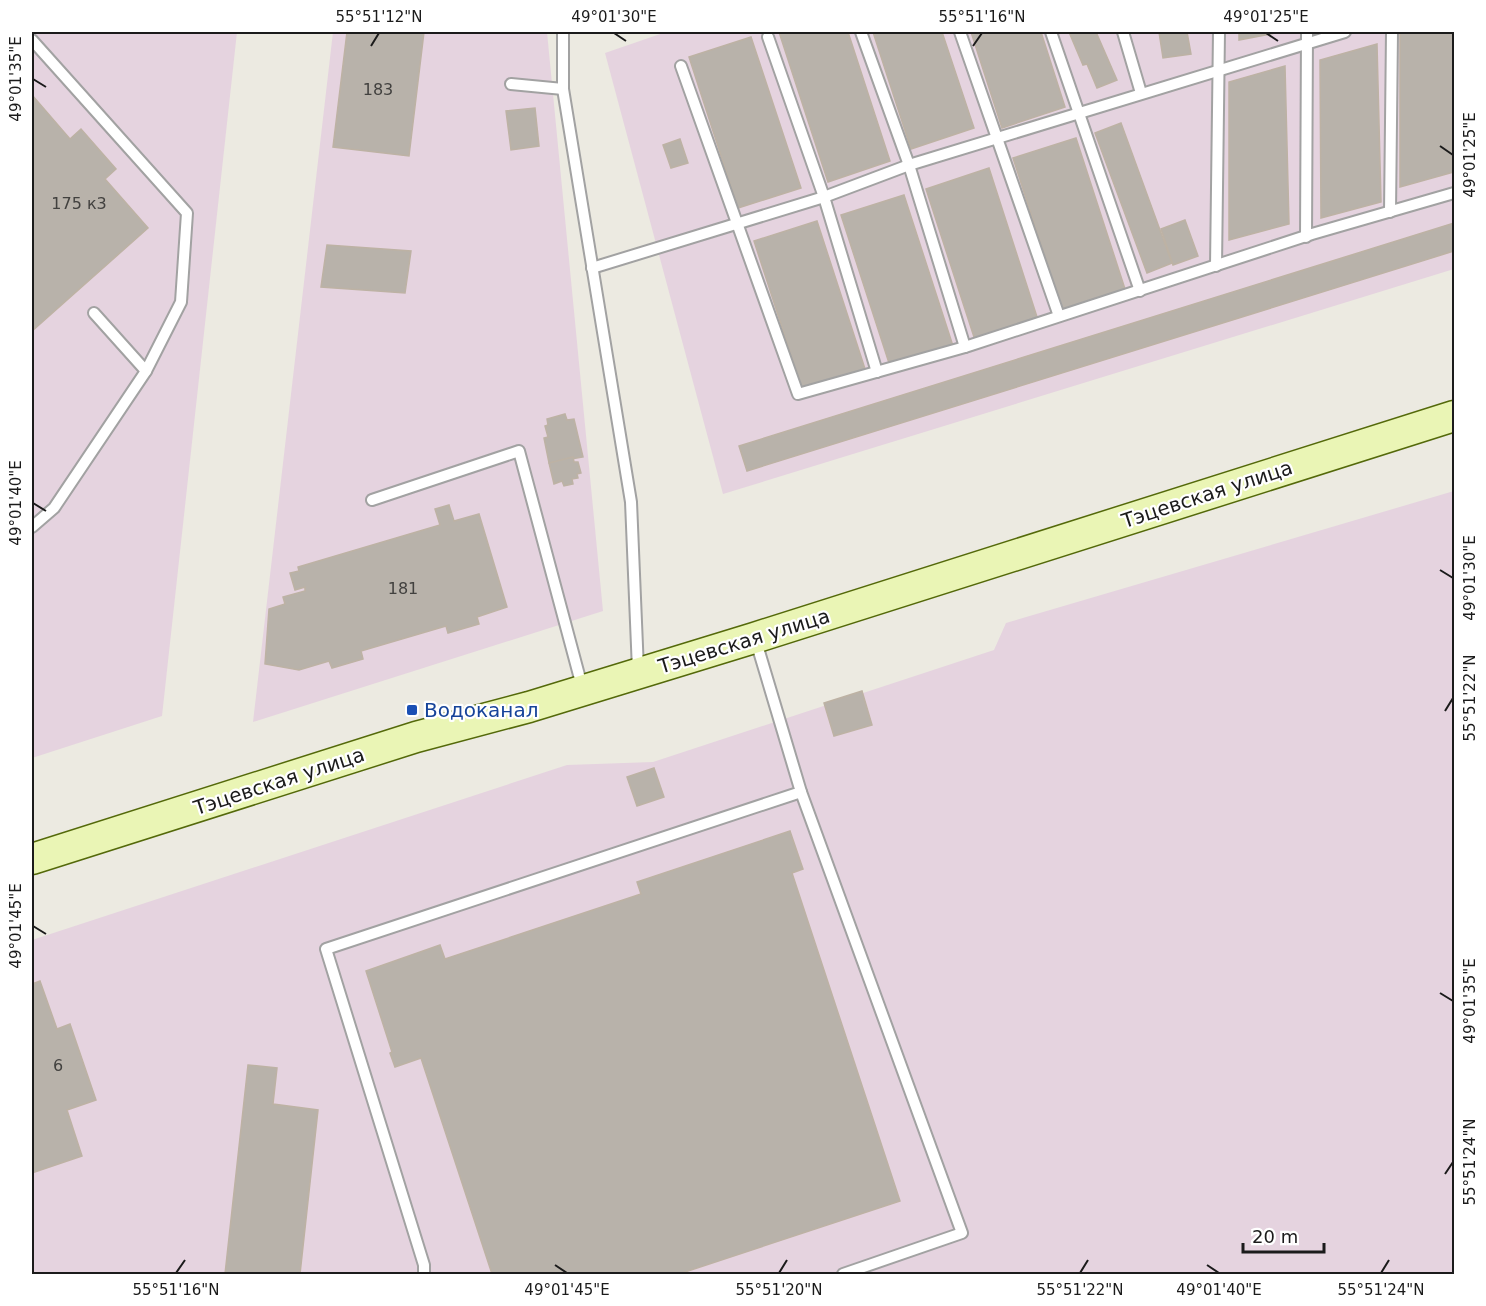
<svg xmlns="http://www.w3.org/2000/svg" width="1486" height="1306" viewBox="0 0 1486 1306" font-family="'DejaVu Sans',sans-serif">
	<style>
		.industrial { fill: #e5d3df }
		.building { fill: #b8b2aa; stroke: #bdb2a4; stroke-width: 1.5 }
		.lines { fill: none; stroke-linecap: round; stroke-linejoin: round }
		.service-casing { stroke: #a2a2a2; stroke-width: 14 }
		.secondary-casing { stroke: #54690a; stroke-width: 33 }
		.service { stroke: #fff; stroke-width: 10 }
		.secondary { stroke: #eaf5b5; stroke-width: 30 }
		.ticks { fill: none; stroke: #1b1b1b; stroke-width: 2 }
		.transit-dot { fill: #1a4fb4; stroke: #fff; stroke-width: 2 }
		.labels { text-anchor: middle; dominant-baseline: central; stroke-width: 4.5; stroke-linejoin: round; paint-order: stroke }
		.number-label { font-size: 16px; fill: #42413f }
		.street-label { font-size: 20px; fill: #1b1b1b; stroke: #fff }
		.transit-label { font-size: 20px; fill: #164399; stroke: #fff; text-anchor: start }
		.neatline { fill: none; stroke: #1b1b1b; stroke-width: 2 }
		.ticks-label { font-size: 15px; text-anchor: middle; fill: #1b1b1b }
	</style>
	<rect width="100%" height="100%" fill="#eceae1"/>
	<!-- industrial -->
	<g class="industrial">
		<polygon points="32,32 237,32 162,716 32,758"/>
		<polygon points="333,32 547,32 603,611 253,722"/>
		<polygon points="666,32 1454,32 1454,269 723,494 605,53"/>
		<polygon points="1454,491 1454,1274 32,1274 32,940 567,765 653,762 994,650 1006,623"/>
	</g>
	<!-- building -->
	<g class="building">
		<polygon points="347,32 424,32 409,156 333,147"/>
		<polygon points="779,32 848,32 890,161 828,182"/>
		<polygon points="873,32 942,32 974,128 911,149"/>
		<polygon points="971,32 1041,32 1065,107 1002,128"/>
		<polygon points="1069,32 1096,32 1117,80 1097,88 1087,64 1083,65"/>
		<polygon points="1159,32 1187,32 1191,54 1163,58"/>
		<polygon points="1239,32 1281,32 1239,40"/>
		<polygon points="1400,32 1454,32 1454,172 1400,187"/>
		<polygon points="751,37 801,188 738,208 689,57"/>
		<polygon points="1377,44 1381,202 1321,218 1320,60"/>
		<polygon points="1285,66 1289,224 1229,240 1229,82"/>
		<polygon points="32,95 70,139 81,129 116,169 105,179 148,228 32,331"/>
		<polygon points="535,108 539,146 511,150 506,111"/>
		<polygon points="1121,123 1172,263 1147,273 1095,133"/>
		<polygon points="1076,138 1125,289 1062,310 1013,158"/>
		<polygon points="680,139 688,163 671,168 663,145"/>
		<polygon points="989,168 1038,320 975,340 926,189"/>
		<polygon points="904,195 953,346 890,366 841,215"/>
		<polygon points="1185,220 1198,256 1173,265 1161,229"/>
		<polygon points="817,221 866,372 803,392 754,241"/>
		<polygon points="1454,223 1454,251 747,471 739,446"/>
		<polygon points="327,245 411,251 405,293 321,287"/>
		<polygon points="565,414 567,420 574,419 583,457 549,463 544,438 548,437 545,426 548,425 547,419"/>
		<polygon points="573,457 574,462 578,462 581,473 577,474 578,478 572,479 573,484 564,486 562,481 554,484 549,463"/>
		<polygon points="449,505 454,521 479,514 507,607 477,617 479,624 448,633 446,626 361,651 363,659 332,668 329,661 299,670 265,664 269,609 285,604 283,597 305,591 305,587 295,590 290,573 299,571 298,567 440,525 435,509"/>
		<polygon points="862,691 872,725 834,736 824,703"/>
		<polygon points="654,768 664,797 637,806 627,777"/>
		<polygon points="790,831 803,869 792,873 900,1201 679,1274 492,1274 421,1058 395,1067 390,1053 392,1052 366,971 440,945 445,959 641,894 637,882"/>
		<polygon points="40,981 57,1029 70,1024 96,1100 67,1110 82,1156 32,1173 32,984"/>
		<polygon points="248,1065 277,1068 273,1104 318,1110 300,1274 225,1274"/>
	</g>
	<g class="lines">
		<defs>
			<g id="service">
				<polyline points="563,32 563,89 631,502 638,670"/>
				<polyline points="861,32 909,165 965,347"/>
				<polyline points="960,32 1059,316"/>
				<polyline points="1051,32 1140,291"/>
				<polyline points="1123,32 1141,93"/>
				<polyline points="768,37 824,197 877,372"/>
				<polyline points="32,40 187,213 181,302 146,371 54,508 32,527"/>
				<polyline points="681,66 798,394 965,347 1312,234 1454,193"/>
				<polyline points="511,84 563,89"/>
				<polyline points="1390,212 1392,32"/>
				<polyline points="1306,237 1307,32"/>
				<polyline points="1216,266 1219,32"/>
				<polyline points="592,268 824,197 909,165 1345,32"/>
				<polyline points="94,313 146,371"/>
				<polyline points="372,500 519,451 583,690"/>
				<polyline points="801,792 962,1233 843,1274"/>
				<polyline points="424,1274 424,1265 326,949 801,792 755,638"/>
			</g>
			<polyline id="secondary" points="32,859 416,737 529,707 754,638 1454,416"/>
		</defs>
		<!-- service casing -->
		<use href="#service" class="service-casing"/>
		<!-- secondary casing -->
		<use href="#secondary" class="secondary-casing"/>
		<!-- service -->
		<use href="#service" class="service"/>
		<!-- secondary -->
		<use href="#secondary" class="secondary"/>
	</g>
	<!-- ticks -->
	<path class="ticks" d="M614,33L626,41M1266,33L1278,41M371,46L379,33M973,46L982,33M33,79L46,87M1440,146L1453,155M33,503L46,511M1440,570L1453,578M1445,711L1453,698M33,926L46,934M1440,993L1453,1001M1445,1174L1453,1162M555,1265L567,1273M1207,1265L1219,1273M176,1273L185,1260M779,1273L787,1260M1080,1273L1088,1260M1381,1273L1389,1260"/>
	<!-- markers -->
	<rect class="transit-dot" x="406" y="704" width="12" height="12" rx="3"/>
	<g class="labels">
		<!-- number labels -->
		<g class="number-label">
			<text x="378" y="89">183</text>
			<text x="79" y="203">175 к3</text>
			<text x="403" y="588">181</text>
			<text x="58" y="1065">6</text>
		</g>
		<!-- street labels -->
		<g class="street-label">
			<text transform="translate(1207 494) rotate(-18)">Тэцевская улица</text>
			<text transform="translate(744 641) rotate(-17)">Тэцевская улица</text>
			<text transform="translate(279 781) rotate(-18)">Тэцевская улица</text>
		</g>
		<!-- transit labels -->
		<g class="transit-label">
			<text x="424" y="710">Водоканал</text>
		</g>
	</g>
	<!-- border -->
	<rect width="1486" height="1306" fill="none" stroke="#ffffff" stroke-width="66"/>
	<!-- scale -->
	<path d="M1243 1243v9h81v-9" fill="none" stroke="#1b1b1b" stroke-width="3"/>
	<text x="1252" y="1243" font-size="18" fill="#1b1b1b" stroke="#ffffff" stroke-width="4.5" paint-order="stroke">20 m</text>
	<rect x="33" y="33" width="1420" height="1240" class="neatline"/>
	<g class="ticks-label">
		<text x="379" y="22">55°51'12"N</text>
		<text x="614" y="22">49°01'30"E</text>
		<text x="982" y="22">55°51'16"N</text>
		<text x="1266" y="22">49°01'25"E</text>
		<text transform="translate(16 79) rotate(-90)" y="5">49°01'35"E</text>
		<text transform="translate(1470 155) rotate(-90)" y="5">49°01'25"E</text>
		<text transform="translate(16 503) rotate(-90)" y="5">49°01'40"E</text>
		<text transform="translate(1470 578) rotate(-90)" y="5">49°01'30"E</text>
		<text transform="translate(1470 698) rotate(-90)" y="5">55°51'22"N</text>
		<text transform="translate(16 926) rotate(-90)" y="5">49°01'45"E</text>
		<text transform="translate(1470 1001) rotate(-90)" y="5">49°01'35"E</text>
		<text transform="translate(1470 1162) rotate(-90)" y="5">55°51'24"N</text>
		<text x="176" y="1295">55°51'16"N</text>
		<text x="567" y="1295">49°01'45"E</text>
		<text x="779" y="1295">55°51'20"N</text>
		<text x="1080" y="1295">55°51'22"N</text>
		<text x="1219" y="1295">49°01'40"E</text>
		<text x="1381" y="1295">55°51'24"N</text>
	</g>
</svg>
